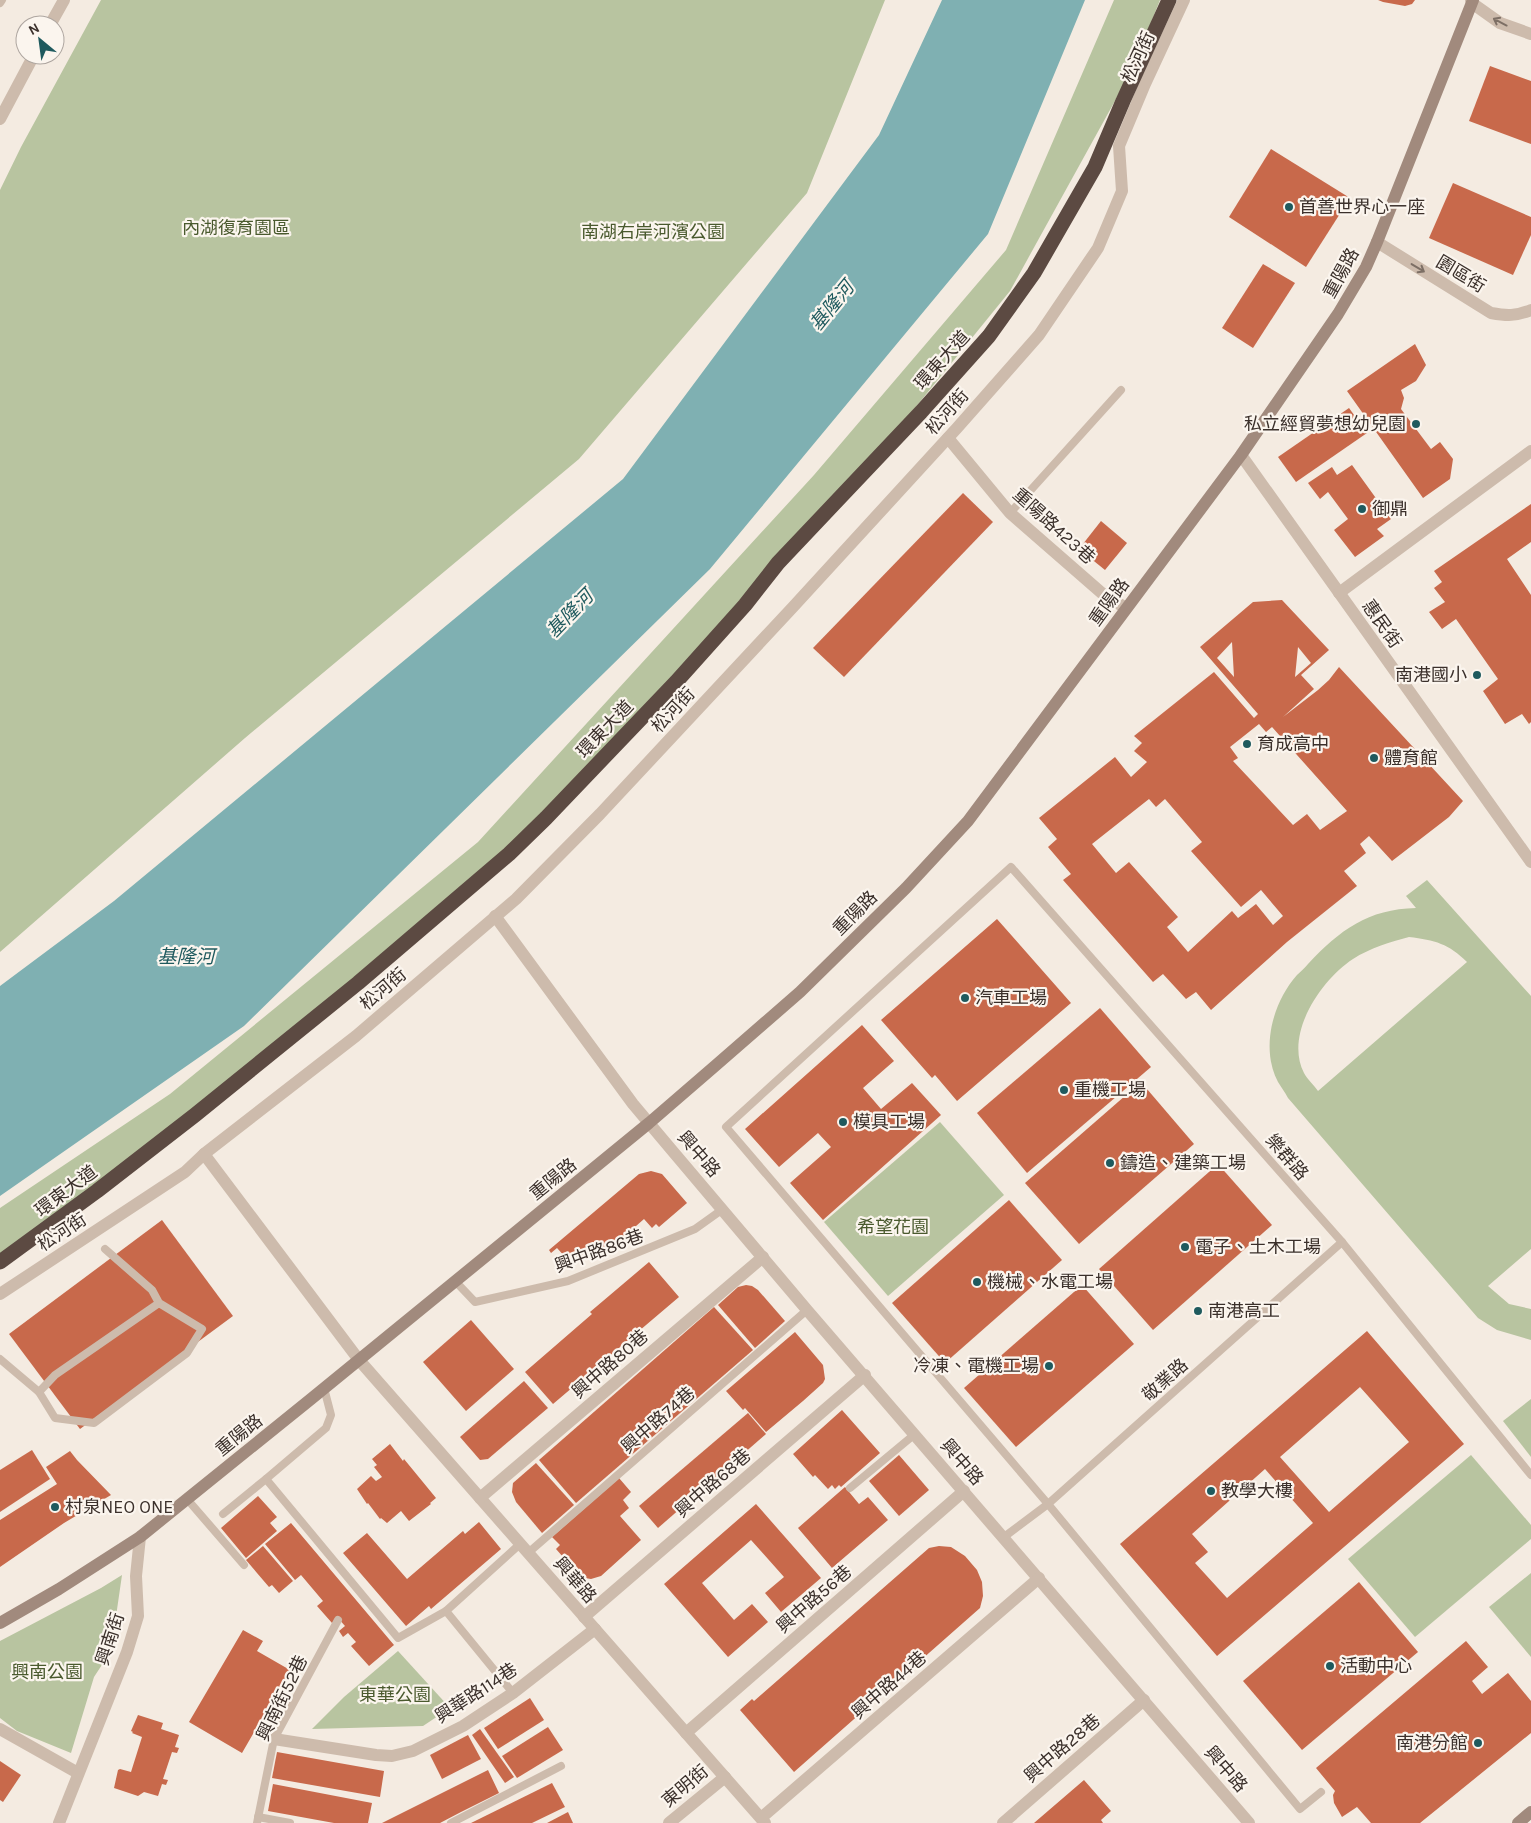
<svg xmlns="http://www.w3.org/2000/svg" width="1531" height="1823" viewBox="0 0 1531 1823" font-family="Karla,'Noto Sans TC',sans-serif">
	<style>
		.green { fill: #b8c4a0; fill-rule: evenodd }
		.water { fill: #7fb0b2 }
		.building { fill: #c8694b; fill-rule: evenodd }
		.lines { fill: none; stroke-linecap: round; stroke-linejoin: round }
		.lane { stroke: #cdbbac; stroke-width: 8 }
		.street { stroke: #cdbbac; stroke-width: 12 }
		.secondary { stroke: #a18a7d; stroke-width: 12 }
		.highway { stroke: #5c4a42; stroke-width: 15 }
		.oneway { stroke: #7d6f65 }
		.poi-dot { fill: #1f5a5e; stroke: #fbf5ee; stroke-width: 2 }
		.labels { text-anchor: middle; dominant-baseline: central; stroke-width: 4.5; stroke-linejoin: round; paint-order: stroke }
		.street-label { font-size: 18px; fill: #3b302b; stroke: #fbf5ee }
		.poi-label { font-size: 18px; fill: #3b302b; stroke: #fbf5ee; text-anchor: start }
		.park-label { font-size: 18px; fill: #4a5a2e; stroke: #fbf5ee }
		.water-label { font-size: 19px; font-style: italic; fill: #1f5a5e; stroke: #fbf5ee }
	</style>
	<rect width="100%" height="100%" fill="#f4ebe1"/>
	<!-- green -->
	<g class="green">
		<polygon points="101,0 885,0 807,193 579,459 245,738 0,952 0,190 21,147"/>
		<polygon points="1114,0 1160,0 1132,70 1010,291 906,419 687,661 536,823 372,975 0,1261 0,1208 170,1094 478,842 814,475 1006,250"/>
		<path d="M1427,880L1531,996V1249L1488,1286L1509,1304L1531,1309V1340L1497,1330L1478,1318L1288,1098C1285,1092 1281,1087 1278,1082C1260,1048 1273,1002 1297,975C1301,971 1305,968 1308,964C1340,930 1368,909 1416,908L1406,896ZM1409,937C1435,940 1449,944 1467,962L1318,1091C1314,1085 1307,1079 1304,1073C1284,1034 1321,980 1353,959C1370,948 1390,942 1409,937Z"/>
		<polygon points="940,1122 1004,1195 888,1296 824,1222"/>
		<polygon points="1531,1399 1531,1457 1503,1421"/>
		<polygon points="1471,1455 1531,1525 1531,1539 1415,1637 1348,1559"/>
		<polygon points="1531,1573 1531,1657 1489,1607"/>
		<polygon points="122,1575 111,1651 94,1677 71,1753 17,1731 0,1718 0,1641 101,1588"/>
		<polygon points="398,1651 450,1708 423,1726 312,1729 344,1697"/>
	</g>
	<!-- water -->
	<polygon class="water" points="942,0 1085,0 988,234 710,569 244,1026 0,1196 0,986 114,901 623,479 879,135"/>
	<!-- building -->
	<g class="building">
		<polygon points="1378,0 1415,0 1412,4 1405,6 1383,2"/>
		<polygon points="1490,66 1531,81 1531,144 1469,121"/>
		<polygon points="1271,149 1350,198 1306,267 1229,217"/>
		<polygon points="1453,183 1531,217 1531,235 1513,275 1429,238"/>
		<polygon points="1263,264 1295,283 1253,348 1222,328"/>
		<polygon points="1415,344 1426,365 1416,381 1401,390 1404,398 1401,409 1431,449 1440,442 1453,459 1450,479 1423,498 1347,391"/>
		<polygon points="1349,408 1367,433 1296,482 1278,457"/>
		<polygon points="1352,465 1391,519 1377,529 1384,536 1355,557 1334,530 1348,519 1328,492 1320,499 1308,483 1332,467 1337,475"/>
		<polygon points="963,493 993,522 844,677 813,648"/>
		<polygon points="1531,504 1531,542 1507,559 1531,595 1531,722 1529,724 1522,714 1505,724 1483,691 1498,679 1456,619 1442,629 1429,612 1445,602 1434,588 1442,582 1434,571"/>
		<polygon points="1101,521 1127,543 1105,570 1079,549"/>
		<path d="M1282,600L1329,650L1301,675L1314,689L1283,717L1318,690L1329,680L1339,667L1463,801L1449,817L1392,861L1369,836L1360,844L1366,853L1344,871L1357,886L1287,942L1211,1010L1196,992L1186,999L1163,974L1153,982L1063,880L1071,874L1048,847L1057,839L1039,818L1115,757L1131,777L1147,762L1134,751L1142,743L1134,736L1214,672L1254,718L1258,714L1200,647L1253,602ZM1232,642L1234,677L1217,658ZM1298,647L1311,663L1295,677ZM1259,724L1266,732L1272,727L1347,811L1320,830L1307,814L1293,825L1233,761L1238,758L1230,747ZM1149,799L1156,807L1165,799L1202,842L1191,851L1241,907L1261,890L1283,916L1273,925L1256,904L1238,918L1232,911L1188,952L1167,927L1178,917L1129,862L1116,873L1092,844Z"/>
		<polygon points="997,919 1071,1003 957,1101 935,1075 932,1078 881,1020"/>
		<polygon points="1100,1008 1151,1067 1027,1173 977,1113"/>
		<polygon points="862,1025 894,1061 863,1088 881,1109 912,1083 941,1115 823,1220 790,1183 831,1147 818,1133 779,1167 745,1129"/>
		<polygon points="1141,1082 1194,1144 1079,1244 1025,1183"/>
		<polygon points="1218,1164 1272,1225 1153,1330 1099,1269"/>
		<polygon points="651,1171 662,1174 687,1203 659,1227 656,1224 652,1228 644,1219 602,1256 593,1245 575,1262 570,1256 567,1259 557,1248 551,1253 549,1250 639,1174"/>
		<polygon points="1009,1200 1062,1260 945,1363 892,1303"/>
		<polygon points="162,1220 233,1316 80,1429 9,1334"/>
		<polygon points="649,1262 679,1297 553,1404 525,1372 592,1314 590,1312"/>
		<polygon points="746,1285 752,1286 758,1290 785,1321 755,1348 718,1305 738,1287"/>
		<polygon points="1082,1285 1134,1344 1016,1447 964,1388"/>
		<polygon points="714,1307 753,1350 576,1503 539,1460"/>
		<polygon points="471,1320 514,1369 466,1411 423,1362"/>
		<path d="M1367,1331L1464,1444L1217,1656L1120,1544ZM1360,1387L1409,1442L1329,1512L1280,1457ZM1265,1469L1313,1523L1227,1598L1195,1563L1208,1552L1192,1534Z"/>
		<polygon points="795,1332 823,1365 825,1379 823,1383 803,1401 766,1432 745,1408 743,1410 726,1391"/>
		<polygon points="524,1381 548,1408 488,1459 480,1460 460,1437"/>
		<polygon points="842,1410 880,1453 841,1487 839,1485 835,1489 832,1485 828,1489 815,1475 813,1477 793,1454"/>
		<polygon points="748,1413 766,1434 658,1528 639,1506"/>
		<polygon points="390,1444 403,1461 404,1459 436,1498 430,1503 431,1504 409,1521 401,1511 387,1523 381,1518 380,1519 368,1503 367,1504 357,1489 371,1476 376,1481 382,1477 374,1467 377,1465 372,1459"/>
		<polygon points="32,1450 50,1479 0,1512 0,1470"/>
		<polygon points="70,1451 77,1460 111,1495 64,1523 0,1567 0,1520 57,1484 46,1467"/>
		<polygon points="899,1455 929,1490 899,1516 869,1481"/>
		<polygon points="536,1463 574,1505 542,1533 516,1502 512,1492 513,1483"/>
		<polygon points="619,1478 631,1492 623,1500 629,1508 620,1516 641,1540 601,1576 591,1579 585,1578 578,1574 556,1549 560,1545 552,1537"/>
		<polygon points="845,1487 859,1504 868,1497 888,1520 832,1568 798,1528"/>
		<polygon points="258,1496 277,1517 270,1523 277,1531 246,1558 221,1528"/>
		<polygon points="756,1504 821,1578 781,1612 765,1593 784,1577 751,1540 702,1583 734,1620 752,1604 768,1622 728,1657 664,1584"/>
		<polygon points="479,1522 501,1549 431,1609 429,1606 406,1626 343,1553 367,1533 407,1579 463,1531 465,1534"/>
		<polygon points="291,1523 394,1645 369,1666 351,1646 356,1642 348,1633 343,1637 339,1631 345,1626 338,1618 332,1623 317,1606 323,1601 301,1575 295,1580 265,1544"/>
		<polygon points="263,1546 293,1581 279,1593 272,1585 269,1587 246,1560"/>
		<polygon points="939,1546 951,1547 965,1556 977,1570 982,1582 983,1596 980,1608 794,1772 740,1710 752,1699 754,1701 929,1548"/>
		<polygon points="1359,1582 1418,1652 1302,1750 1243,1681"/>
		<polygon points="243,1630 263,1641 257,1651 290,1670 242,1753 189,1722"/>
		<polygon points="1466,1641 1488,1667 1472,1681 1482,1694 1508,1673 1531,1701 1531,1733 1420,1823 1371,1823 1357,1807 1342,1817 1334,1803 1333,1795 1335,1791 1316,1768"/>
		<polygon points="530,1698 544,1720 498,1749 484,1728"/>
		<polygon points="138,1715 163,1723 161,1729 179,1735 175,1747 179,1748 177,1753 172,1752 163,1779 168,1780 166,1785 162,1784 158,1796 144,1792 138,1796 114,1788 118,1770 120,1769 131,1772 142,1737 132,1733 133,1732 131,1731"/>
		<polygon points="548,1727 563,1750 517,1778 502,1756"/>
		<polygon points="480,1729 514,1777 505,1783 472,1735"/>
		<polygon points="468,1735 481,1759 442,1779 430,1755"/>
		<polygon points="277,1752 384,1771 380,1797 272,1778"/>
		<polygon points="0,1761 21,1775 3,1802 0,1800"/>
		<polygon points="488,1770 499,1793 461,1812 440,1823 382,1823"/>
		<polygon points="1084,1780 1111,1811 1101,1820 1103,1823 1034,1823"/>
		<polygon points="552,1783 565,1807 532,1823 471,1823"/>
		<polygon points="273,1784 372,1803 368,1823 334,1823 268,1811"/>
		<polygon points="568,1812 573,1823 547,1823"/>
	</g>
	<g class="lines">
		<!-- lane -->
		<g class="lane">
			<polyline points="0,3 2,0"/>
			<polyline points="1010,513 1121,390"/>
			<polyline points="105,1249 152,1290 159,1303 202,1329 187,1353 94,1423 55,1418 39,1392 55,1375 159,1303"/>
			<polyline points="456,1282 475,1302 568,1281 695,1229 723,1209"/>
			<polyline points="0,1359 39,1392"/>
			<polyline points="324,1388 331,1415 326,1428 266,1479 398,1638 446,1611"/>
			<polyline points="850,1488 915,1434"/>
			<polyline points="187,1499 244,1565"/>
			<polyline points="223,1514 266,1479"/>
			<polyline points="1004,1537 1048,1504 1342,1242"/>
			<polyline points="528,1553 807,1310"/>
			<polyline points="513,1693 446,1611 520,1544"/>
			<polyline points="1321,1792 1300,1809 1048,1504 726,1127 1011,867 1342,1242 1531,1475"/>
			<polyline points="258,1817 290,1823"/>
			<polyline points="257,1823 274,1739 338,1620"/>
			<polyline points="451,1823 561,1766"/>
		</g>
		<!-- street -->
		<g class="street">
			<polyline points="1471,0 1472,3 1500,23 1531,34"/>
			<polyline points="50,25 64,0"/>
			<polyline points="0,119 34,55"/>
			<path d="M1377,242L1491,313C1508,316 1515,316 1531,310"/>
			<polyline points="948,438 1010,513 1104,595 1126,608"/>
			<polyline points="1241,455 1531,862"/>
			<polyline points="1339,593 1531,451"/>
			<polyline points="495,916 633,1104 670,1148 807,1310 1249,1823"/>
			<polyline points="204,1154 359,1360 765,1823"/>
			<polyline points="0,1294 185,1172 204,1154 356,1036 516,899 600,814 793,607 957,428 1039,335 1098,248 1122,191 1119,146 1145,84 1184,0"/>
			<polyline points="480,1498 763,1257"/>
			<polyline points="584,1617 865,1375"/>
			<polyline points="0,1729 78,1773"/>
			<polyline points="686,1733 964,1491"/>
			<polyline points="274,1739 376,1755 392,1756 413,1751 463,1726 513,1693 595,1629"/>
			<polyline points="761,1818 1039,1578"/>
			<polyline points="59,1823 127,1652 138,1616 136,1576 140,1537"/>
			<polyline points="669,1823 725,1777"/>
			<polyline points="1003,1823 1144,1700"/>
		</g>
		<!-- secondary -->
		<g class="secondary">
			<polyline points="0,1623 59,1589 140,1537 311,1399 649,1123 715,1066 800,992 906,888 968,821 1241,455 1338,314 1366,267 1377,242 1473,0"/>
			<polyline points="1518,1823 1531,1812"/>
		</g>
		<!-- highway -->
		<polyline class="highway" points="0,1262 97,1191 195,1115 358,983 509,854 546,818 676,682 745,605 778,563 921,412 989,336 1034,273 1095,167 1123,101 1169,0"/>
	</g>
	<!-- one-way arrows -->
	<defs><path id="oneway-shaft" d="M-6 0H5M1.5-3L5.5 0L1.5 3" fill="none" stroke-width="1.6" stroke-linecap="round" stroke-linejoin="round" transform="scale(1.25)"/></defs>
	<g class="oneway">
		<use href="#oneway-shaft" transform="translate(1500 22) rotate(-152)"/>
		<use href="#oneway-shaft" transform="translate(1418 268) rotate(31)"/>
	</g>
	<!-- markers -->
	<g class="poi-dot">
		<circle cx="1289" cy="207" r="5"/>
		<circle cx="1416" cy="424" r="5"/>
		<circle cx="1362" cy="509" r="5"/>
		<circle cx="1477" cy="675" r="5"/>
		<circle cx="1247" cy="744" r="5"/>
		<circle cx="1374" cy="758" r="5"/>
		<circle cx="965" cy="998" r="5"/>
		<circle cx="1064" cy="1090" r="5"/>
		<circle cx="843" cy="1122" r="5"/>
		<circle cx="1110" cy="1163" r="5"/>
		<circle cx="1185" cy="1247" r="5"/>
		<circle cx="977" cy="1282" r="5"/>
		<circle cx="1198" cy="1311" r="5"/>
		<circle cx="1049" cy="1366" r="5"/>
		<circle cx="1211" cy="1491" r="5"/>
		<circle cx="55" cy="1507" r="5"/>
		<circle cx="1330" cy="1666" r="5"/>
		<circle cx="1478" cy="1743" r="5"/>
	</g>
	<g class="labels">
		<!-- street labels -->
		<g class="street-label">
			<text transform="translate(1138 57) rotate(-65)">松河街</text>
			<text transform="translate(1341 273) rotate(-61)">重陽路</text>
			<text transform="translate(1461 274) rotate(31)">園區街</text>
			<text transform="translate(942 360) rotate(-48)">環東大道</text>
			<text transform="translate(947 412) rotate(-48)">松河街</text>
			<text transform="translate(1054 526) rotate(42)">重陽路423巷</text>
			<text transform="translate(1109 602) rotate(-54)">重陽路</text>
			<text transform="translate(1382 624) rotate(55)">惠民街</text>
			<text transform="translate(673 710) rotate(-47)">松河街</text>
			<text transform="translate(605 729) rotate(-46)">環東大道</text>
			<text transform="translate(855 913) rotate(-45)">重陽路</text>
			<text transform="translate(383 989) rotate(-40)">松河街</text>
			<text transform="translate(699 1154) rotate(49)">興中路</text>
			<text transform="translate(1287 1157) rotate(49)">樂群路</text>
			<text transform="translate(553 1179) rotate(-39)">重陽路</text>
			<text transform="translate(66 1191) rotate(-37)">環東大道</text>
			<text transform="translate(62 1232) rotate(-33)">松河街</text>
			<text transform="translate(599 1251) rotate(-20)">興中路86巷</text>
			<text transform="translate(610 1364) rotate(-41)">興中路80巷</text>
			<text transform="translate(1165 1380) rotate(-42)">敬業路</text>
			<text transform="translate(658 1420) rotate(-41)">興中路74巷</text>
			<text transform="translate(239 1435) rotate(-39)">重陽路</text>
			<text transform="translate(962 1462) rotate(49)">興中路</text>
			<text transform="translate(713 1483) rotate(-41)">興中路68巷</text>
			<text transform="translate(575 1580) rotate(49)">興華路</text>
			<text transform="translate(814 1599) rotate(-41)">興中路56巷</text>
			<text transform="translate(110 1639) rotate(-72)">興南街</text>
			<text transform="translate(889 1685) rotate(-41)">興中路44巷</text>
			<text transform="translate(476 1693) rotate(-33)">興華路114巷</text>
			<text transform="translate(282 1698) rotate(-64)">興南街52巷</text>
			<text transform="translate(1062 1748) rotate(-41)">興中路28巷</text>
			<text transform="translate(1226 1769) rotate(49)">興中路</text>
			<text transform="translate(685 1786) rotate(-40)">東明街</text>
		</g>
		<!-- poi labels -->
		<g class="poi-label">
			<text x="1299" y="207">首善世界心一座</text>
			<text x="1406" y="424" text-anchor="end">私立經貿夢想幼兒園</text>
			<text x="1372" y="509">御鼎</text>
			<text x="1467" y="675" text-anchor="end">南港國小</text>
			<text x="1257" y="744">育成高中</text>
			<text x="1384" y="758">體育館</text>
			<text x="975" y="998">汽車工場</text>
			<text x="1074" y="1090">重機工場</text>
			<text x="853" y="1122">模具工場</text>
			<text x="1120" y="1163">鑄造、建築工場</text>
			<text x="1195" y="1247">電子、土木工場</text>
			<text x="987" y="1282">機械、水電工場</text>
			<text x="1208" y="1311">南港高工</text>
			<text x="1039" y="1366" text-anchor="end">冷凍、電機工場</text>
			<text x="1221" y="1491">教學大樓</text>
			<text x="65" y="1507">村泉NEO ONE</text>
			<text x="1340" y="1666">活動中心</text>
			<text x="1468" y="1743" text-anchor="end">南港分館</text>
		</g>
		<!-- park labels -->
		<g class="park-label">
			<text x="236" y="228">內湖復育園區</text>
			<text x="653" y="232">南湖右岸河濱公園</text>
			<text x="893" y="1227">希望花園</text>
			<text x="47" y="1672">興南公園</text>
			<text x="395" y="1695">東華公園</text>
		</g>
		<!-- water labels -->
		<g class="water-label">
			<text transform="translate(832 306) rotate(-51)">基隆河</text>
			<text transform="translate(570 614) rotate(-46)">基隆河</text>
			<text x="186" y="957">基隆河</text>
		</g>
	</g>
	<!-- north arrow -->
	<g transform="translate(40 40) rotate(331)"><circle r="24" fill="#fbf5ee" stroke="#aea6a0"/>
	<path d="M0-4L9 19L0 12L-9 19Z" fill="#1f5a5e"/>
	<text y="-8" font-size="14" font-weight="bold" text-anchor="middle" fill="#3b302b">N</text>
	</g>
</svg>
